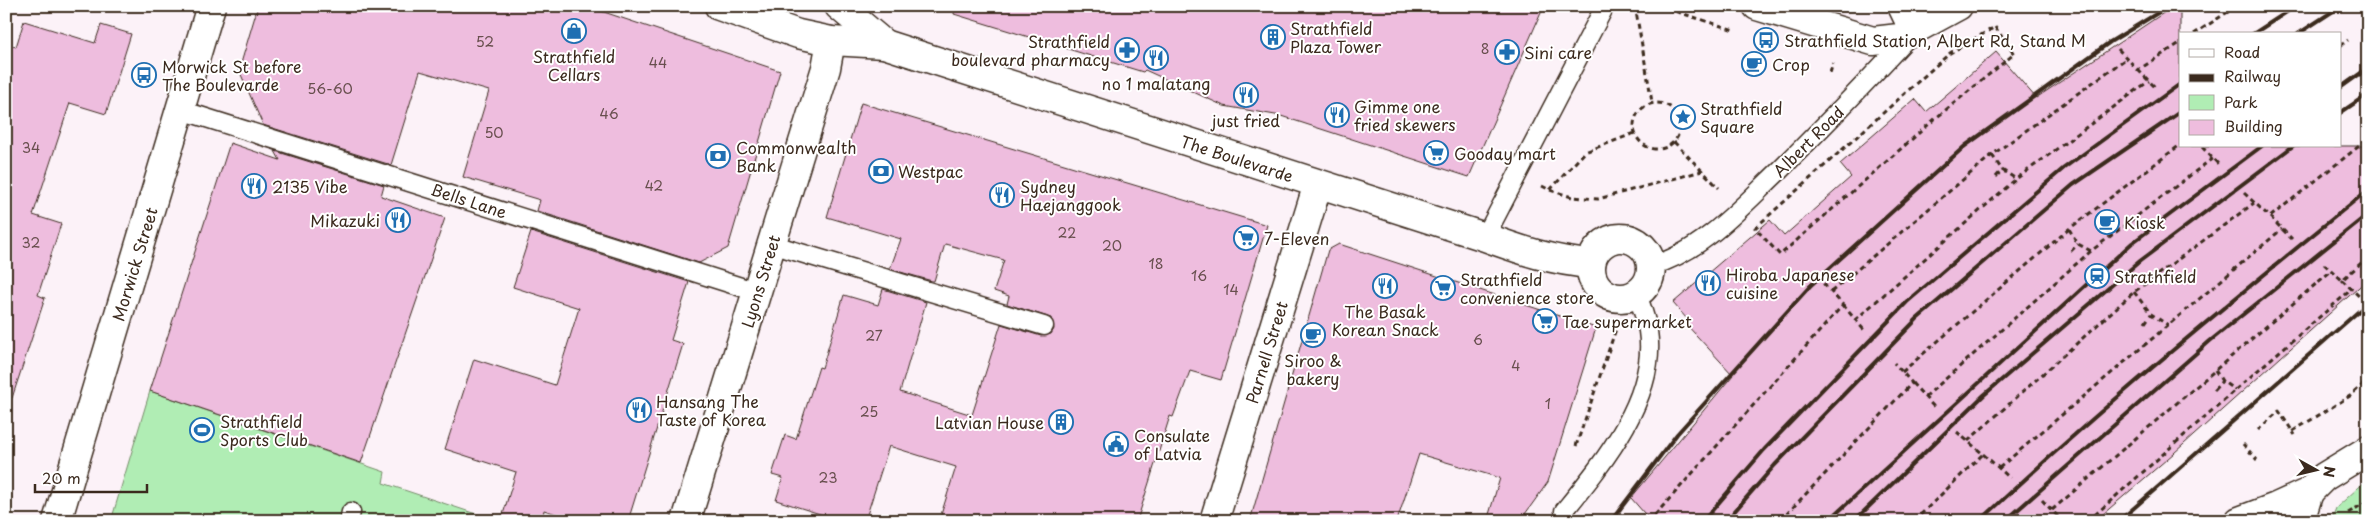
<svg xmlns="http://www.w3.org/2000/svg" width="2374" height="527" viewBox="0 0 2374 527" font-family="'Playpen Sans',sans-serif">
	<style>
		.green { fill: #b0edb4; stroke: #768c69 }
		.building { fill: #eebdde; stroke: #3b2a1e }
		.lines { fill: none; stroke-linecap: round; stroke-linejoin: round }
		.service-casing { stroke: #3b2a1e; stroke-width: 21 }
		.minor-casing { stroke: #3b2a1e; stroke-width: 31 }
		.secondary-casing { stroke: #3b2a1e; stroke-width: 31 }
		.path { stroke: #3b2a1e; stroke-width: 3; stroke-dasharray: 5 4; stroke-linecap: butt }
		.service { stroke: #fff; stroke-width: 18 }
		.minor { stroke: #fff; stroke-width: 28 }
		.secondary { stroke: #fff; stroke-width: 28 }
		.rail { stroke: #3b2a1e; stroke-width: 4 }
		.labels { text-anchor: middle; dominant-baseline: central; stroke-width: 4; stroke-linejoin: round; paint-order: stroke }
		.number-label { font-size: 14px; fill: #684f4e }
		.poi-label { font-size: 16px; fill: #3b2a1e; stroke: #fff; text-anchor: start }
		.street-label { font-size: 16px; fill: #3b2a1e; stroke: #fff }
	</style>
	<rect width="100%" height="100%" fill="#fcf2f8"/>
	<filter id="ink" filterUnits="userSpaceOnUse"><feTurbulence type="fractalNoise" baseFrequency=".02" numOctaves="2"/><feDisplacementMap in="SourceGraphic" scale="10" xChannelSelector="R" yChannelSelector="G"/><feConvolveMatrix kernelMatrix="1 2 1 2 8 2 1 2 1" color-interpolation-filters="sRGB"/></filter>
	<g filter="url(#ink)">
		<!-- green -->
		<g class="green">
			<polygon points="150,391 385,472 383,483 497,521 111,521"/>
			<polygon points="2368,479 2368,521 2331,521 2336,508"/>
		</g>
		<!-- building -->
		<g class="building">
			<polygon points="258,6 586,6 780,71 728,248 699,263 537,211 540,200 463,177 489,91 420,71 391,165 263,125 239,70"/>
			<polygon points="955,6 1544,6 1469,177 1281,116 1224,106 1145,70 1143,72 954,14"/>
			<polygon points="2174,6 2180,6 2180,146 2368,146 2368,279 2174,453 2095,521 1651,521 1631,498 1733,375 1684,322 1687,319 1673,303 1770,220 1784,236 1851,177 1840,164 1915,99 1926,112 1996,52 2036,98"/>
			<polygon points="24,21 95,43 101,25 131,34 106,114 70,103 33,215 61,224 38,295 45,298 12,398 6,398 6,44 16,47"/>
			<polygon points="861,103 1267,225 1221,380 1190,371 1173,417 1170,416 1137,521 939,521 956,467 889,446 865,521 842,521 776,500 783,478 772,475 785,435 796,439 819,367 822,368 844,295 878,305 883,289 926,302 900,392 972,415 1001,324 1041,336 1051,334 1054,329 1051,318 1007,304 1009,296 994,291 1004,260 945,244 934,281 932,281 890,269 901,239 827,217"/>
			<polygon points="230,143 280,160 275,151 384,185 381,196 445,218 361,463 150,391"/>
			<polygon points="531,232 689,282 671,340 683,344 628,521 578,521 544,510 542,521 501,521 516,472 445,449 474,359 555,385 579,308 513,287"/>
			<polygon points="1339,244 1596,328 1548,482 1520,521 1487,521 1500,478 1419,454 1397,521 1250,521 1328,250"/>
		</g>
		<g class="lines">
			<defs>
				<g id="service">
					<polyline points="181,110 757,292"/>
					<polyline points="1485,237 1605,6"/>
					<polyline points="771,244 1044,326"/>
					<path d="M1651,266C1702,252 1741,207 1778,172C1823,127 1867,82 1910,35"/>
					<path d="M1564,511C1603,463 1658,397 1648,331C1646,318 1641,306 1637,294"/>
					<polyline points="349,521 351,512"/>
				</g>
				<g id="minor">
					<path d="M719,6L798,34L831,41L884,44L1485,237C1520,250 1553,261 1591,264"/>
					<polyline points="839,6 884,44"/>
					<polyline points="1757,6 1873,41 1899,38 1958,6"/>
					<polyline points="1902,6 1914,31"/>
					<circle cx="1621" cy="268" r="30"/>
					<polyline points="686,521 826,68 831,41"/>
					<polyline points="1214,521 1318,184"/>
					<polyline points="2239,521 2276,507 2309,492 2324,477 2368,450"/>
					<polyline points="2300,521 2309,492"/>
				</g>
				<polyline id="secondary" points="57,521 211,6"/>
			</defs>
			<!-- service casing -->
			<use href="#service" class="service-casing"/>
			<!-- minor casing -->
			<use href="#minor" class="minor-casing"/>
			<!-- secondary casing -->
			<use href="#secondary" class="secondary-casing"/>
			<!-- path -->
			<g class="path">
				<polyline points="1635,6 1652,102"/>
				<polyline points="1659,6 1734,30"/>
				<polygon points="1995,27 2014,54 1936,118 1780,255 1755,228 1950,53"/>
				<polyline points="2194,34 2237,6"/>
				<polyline points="2340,46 2348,40"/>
				<polyline points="2118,49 2138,70 2180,43"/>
				<polyline points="2138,70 2156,88"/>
				<polyline points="1830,73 1833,63"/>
				<circle cx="1657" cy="126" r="23"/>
				<polyline points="1674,142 1719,188"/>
				<polyline points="2202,147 2220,166"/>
				<polyline points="1992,155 2002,170 2016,179"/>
				<polyline points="1996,177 2002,170"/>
				<polyline points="1542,186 1550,190 1585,152 1635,133"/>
				<polyline points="1550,190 1572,197 1598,199 1702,171"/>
				<polyline points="2244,193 2270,217 2368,139"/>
				<polyline points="2270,217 2292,239"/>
				<polyline points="2069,229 2078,244 2091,251"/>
				<polyline points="2071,251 2078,244"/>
				<polyline points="2324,264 2342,280 2368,257"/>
				<polyline points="2342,280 2360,297"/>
				<polyline points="1831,292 1992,155 2127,58"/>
				<polyline points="2134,292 2151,314 2168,325"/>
				<polyline points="1843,305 1864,330"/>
				<polyline points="1855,320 2016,179 2149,81"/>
				<polyline points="2145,323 2151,314"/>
				<polyline points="2215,370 2222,381 2235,390"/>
				<polyline points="1902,372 2069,229 2180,145"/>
				<polyline points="1912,383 1934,407"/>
				<polyline points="2214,390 2222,381"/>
				<polyline points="1925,397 2091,251 2213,158"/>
				<polyline points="2258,430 2279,411 2295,435"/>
				<polyline points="2293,431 2350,396 2368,380"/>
				<polyline points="1968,441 2134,292 2254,203"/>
				<polyline points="2243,444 2257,460"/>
				<polyline points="1576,446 1617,326"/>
				<polyline points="1983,454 2010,478"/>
				<polyline points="1999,468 2282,229"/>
				<polyline points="2042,500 2062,521"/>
				<polyline points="2052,510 2331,271"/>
				<polyline points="2348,513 2368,501"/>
				<polyline points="1655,515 1843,305 1822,282"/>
				<polyline points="1780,521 1912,383 1894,363"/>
				<polyline points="1914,521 1983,454 1957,432"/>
				<polyline points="2088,521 2235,390 2352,289"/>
			</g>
			<!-- service -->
			<use href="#service" class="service"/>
			<!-- minor -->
			<use href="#minor" class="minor"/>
			<!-- secondary -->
			<use href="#secondary" class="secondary"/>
			<!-- rail -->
			<g class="rail">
				<polyline points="2253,34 2296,6"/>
				<polyline points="2298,34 2341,6"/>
				<polyline points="2340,88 2368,68"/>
				<polyline points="2340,113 2368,94"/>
				<polyline points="1611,521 1677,434 1811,285 1965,146 2110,42 2169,6"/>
				<polyline points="1703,521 1764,450 1907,302 2064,168 2180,84"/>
				<polyline points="1726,521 1775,465 1917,319 2073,185 2180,112"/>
				<polyline points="1828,521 2132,243 2262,146"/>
				<polyline points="1854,521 1984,395 2140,261 2293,146"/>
				<path d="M1980,521C2104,404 2236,297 2368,190"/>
				<polyline points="2005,521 2210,341 2368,214"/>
				<polyline points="2119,521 2368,303"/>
			</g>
		</g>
	</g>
	<!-- icons -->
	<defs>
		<symbol id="shop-ring" viewBox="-11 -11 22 22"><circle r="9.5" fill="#fff" stroke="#1f6fb2" stroke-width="1.5"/><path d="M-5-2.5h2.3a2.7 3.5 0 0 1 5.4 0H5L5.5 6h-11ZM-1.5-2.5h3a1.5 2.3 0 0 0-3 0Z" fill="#1f6fb2"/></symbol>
		<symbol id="building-ring" viewBox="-11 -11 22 22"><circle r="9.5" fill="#fff" stroke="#1f6fb2" stroke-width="1.5"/><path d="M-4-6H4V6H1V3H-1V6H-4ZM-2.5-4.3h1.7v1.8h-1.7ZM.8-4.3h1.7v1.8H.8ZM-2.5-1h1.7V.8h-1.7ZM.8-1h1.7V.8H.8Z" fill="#1f6fb2"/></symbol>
		<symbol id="bus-ring" viewBox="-11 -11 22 22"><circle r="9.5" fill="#fff" stroke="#1f6fb2" stroke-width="1.5"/><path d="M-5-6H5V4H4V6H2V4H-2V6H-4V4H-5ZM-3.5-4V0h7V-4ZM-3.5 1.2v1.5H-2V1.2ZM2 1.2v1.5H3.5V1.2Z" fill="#1f6fb2"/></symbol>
		<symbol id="pharmacy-ring" viewBox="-11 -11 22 22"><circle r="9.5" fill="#fff" stroke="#1f6fb2" stroke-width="1.5"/><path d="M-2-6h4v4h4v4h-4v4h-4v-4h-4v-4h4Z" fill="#1f6fb2"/></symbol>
		<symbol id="restaurant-ring" viewBox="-11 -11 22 22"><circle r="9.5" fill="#fff" stroke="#1f6fb2" stroke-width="1.5"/><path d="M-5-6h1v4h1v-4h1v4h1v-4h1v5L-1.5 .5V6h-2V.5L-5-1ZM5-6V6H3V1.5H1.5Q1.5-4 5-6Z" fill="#1f6fb2"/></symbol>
		<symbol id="cafe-ring" viewBox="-11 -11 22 22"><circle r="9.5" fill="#fff" stroke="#1f6fb2" stroke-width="1.5"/><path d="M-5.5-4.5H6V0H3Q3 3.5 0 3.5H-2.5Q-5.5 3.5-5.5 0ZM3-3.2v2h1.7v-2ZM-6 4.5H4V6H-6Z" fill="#1f6fb2"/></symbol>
		<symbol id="sight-ring" viewBox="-11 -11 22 22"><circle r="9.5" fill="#fff" stroke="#1f6fb2" stroke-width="1.5"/><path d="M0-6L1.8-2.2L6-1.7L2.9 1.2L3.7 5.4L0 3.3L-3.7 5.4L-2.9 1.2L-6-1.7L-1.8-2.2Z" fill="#1f6fb2"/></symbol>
		<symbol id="supermarket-ring" viewBox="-11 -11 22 22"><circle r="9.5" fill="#fff" stroke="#1f6fb2" stroke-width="1.5"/><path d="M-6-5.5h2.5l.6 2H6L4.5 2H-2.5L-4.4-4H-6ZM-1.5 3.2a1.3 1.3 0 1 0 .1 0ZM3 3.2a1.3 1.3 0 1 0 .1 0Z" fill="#1f6fb2"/></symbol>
		<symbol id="bank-ring" viewBox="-11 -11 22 22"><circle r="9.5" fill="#fff" stroke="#1f6fb2" stroke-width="1.5"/><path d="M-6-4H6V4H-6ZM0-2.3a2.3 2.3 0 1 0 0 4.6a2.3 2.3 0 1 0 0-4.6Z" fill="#1f6fb2"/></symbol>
		<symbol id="station-ring" viewBox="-11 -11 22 22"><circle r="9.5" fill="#fff" stroke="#1f6fb2" stroke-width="1.5"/><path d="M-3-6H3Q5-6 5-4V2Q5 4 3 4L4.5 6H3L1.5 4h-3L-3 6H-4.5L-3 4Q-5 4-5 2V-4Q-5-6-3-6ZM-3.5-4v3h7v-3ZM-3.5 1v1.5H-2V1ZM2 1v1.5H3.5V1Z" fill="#1f6fb2"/></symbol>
		<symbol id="stadium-ring" viewBox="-11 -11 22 22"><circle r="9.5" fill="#fff" stroke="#1f6fb2" stroke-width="1.5"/><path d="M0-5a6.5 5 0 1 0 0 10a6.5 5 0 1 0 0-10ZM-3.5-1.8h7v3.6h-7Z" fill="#1f6fb2"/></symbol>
		<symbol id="civic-ring" viewBox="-11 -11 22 22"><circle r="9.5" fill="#fff" stroke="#1f6fb2" stroke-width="1.5"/><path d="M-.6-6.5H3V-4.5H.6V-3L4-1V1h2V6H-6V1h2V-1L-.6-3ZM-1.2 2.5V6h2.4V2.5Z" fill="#1f6fb2"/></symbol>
	</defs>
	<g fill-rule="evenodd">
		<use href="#shop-ring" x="560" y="17" width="28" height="28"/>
		<use href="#building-ring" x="1259" y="23" width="28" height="28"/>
		<use href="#bus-ring" x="1752" y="26" width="28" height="28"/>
		<use href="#pharmacy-ring" x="1113" y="36" width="28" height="28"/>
		<use href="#pharmacy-ring" x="1493" y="38" width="28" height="28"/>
		<use href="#restaurant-ring" x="1142" y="44" width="28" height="28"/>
		<use href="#cafe-ring" x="1740" y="50" width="28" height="28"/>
		<use href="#bus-ring" x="130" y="61" width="28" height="28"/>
		<use href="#restaurant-ring" x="1232" y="81" width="28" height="28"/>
		<use href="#restaurant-ring" x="1323" y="101" width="28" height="28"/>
		<use href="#sight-ring" x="1669" y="103" width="28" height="28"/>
		<use href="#supermarket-ring" x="1422" y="139" width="28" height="28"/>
		<use href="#bank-ring" x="704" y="142" width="28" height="28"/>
		<use href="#bank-ring" x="867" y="157" width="28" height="28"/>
		<use href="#restaurant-ring" x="240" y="172" width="28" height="28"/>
		<use href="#restaurant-ring" x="988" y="181" width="28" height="28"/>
		<use href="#restaurant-ring" x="384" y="206" width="28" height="28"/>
		<use href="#cafe-ring" x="2093" y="208" width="28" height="28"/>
		<use href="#supermarket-ring" x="1232" y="224" width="28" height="28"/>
		<use href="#station-ring" x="2083" y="262" width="28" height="28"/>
		<use href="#restaurant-ring" x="1694" y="269" width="28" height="28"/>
		<use href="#restaurant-ring" x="1371" y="272" width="28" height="28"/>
		<use href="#supermarket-ring" x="1429" y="274" width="28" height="28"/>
		<use href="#supermarket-ring" x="1531" y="307" width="28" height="28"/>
		<use href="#cafe-ring" x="1299" y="321" width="28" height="28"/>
		<use href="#restaurant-ring" x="625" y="396" width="28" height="28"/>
		<use href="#building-ring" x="1047" y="408" width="28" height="28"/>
		<use href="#stadium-ring" x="188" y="416" width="28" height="28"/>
		<use href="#civic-ring" x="1102" y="430" width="28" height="28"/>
	</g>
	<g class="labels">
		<!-- number labels -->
		<g class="number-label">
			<text x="485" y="41">52</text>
			<text x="1485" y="48">8</text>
			<text x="658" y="62">44</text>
			<text x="330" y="88">56-60</text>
			<text x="609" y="113">46</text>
			<text x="494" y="132">50</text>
			<text x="31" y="147">34</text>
			<text x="654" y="185">42</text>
			<text x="1067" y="232">22</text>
			<text x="31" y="242">32</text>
			<text x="1112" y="245">20</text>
			<text x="1156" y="263">18</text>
			<text x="1199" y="275">16</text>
			<text x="1231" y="289">14</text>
			<text x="874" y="335">27</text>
			<text x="1478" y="339">6</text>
			<text x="1516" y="365">4</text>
			<text x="1548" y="403">1</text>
			<text x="869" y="411">25</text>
			<text x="828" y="477">23</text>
		</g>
		<!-- poi labels -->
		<g class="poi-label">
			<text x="1290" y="28">Strathfield<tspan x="1290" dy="18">Plaza Tower</tspan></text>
			<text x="1784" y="40">Strathfield Station, Albert Rd, Stand M</text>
			<text x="1110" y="41" text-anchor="end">Strathfield<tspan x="1110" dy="18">boulevard pharmacy</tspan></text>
			<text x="1524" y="52">Sini care</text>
			<text x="574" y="56" text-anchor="middle">Strathfield<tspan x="574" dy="18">Cellars</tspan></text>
			<text x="1772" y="64">Crop</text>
			<text x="162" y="66">Morwick St before<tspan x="162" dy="18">The Boulevarde</tspan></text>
			<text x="1156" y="83" text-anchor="middle">no 1 malatang</text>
			<text x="1354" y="106">Gimme one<tspan x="1354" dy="18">fried skewers</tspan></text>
			<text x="1700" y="108">Strathfield<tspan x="1700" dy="18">Square</tspan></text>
			<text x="1246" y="120" text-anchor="middle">just fried</text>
			<text x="736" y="147">Commonwealth<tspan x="736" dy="18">Bank</tspan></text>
			<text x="1454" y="153">Gooday mart</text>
			<text x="898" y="171">Westpac</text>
			<text x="272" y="186">2135 Vibe</text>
			<text x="1020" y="186">Sydney<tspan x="1020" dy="18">Haejanggook</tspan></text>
			<text x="380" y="220" text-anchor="end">Mikazuki</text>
			<text x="2124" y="222">Kiosk</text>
			<text x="1264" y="238">7-Eleven</text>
			<text x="1726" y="274">Hiroba Japanese<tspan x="1726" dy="18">cuisine</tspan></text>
			<text x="2114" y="276">Strathfield</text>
			<text x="1460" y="279">Strathfield<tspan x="1460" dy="18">convenience store</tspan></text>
			<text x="1385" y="311" text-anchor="middle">The Basak<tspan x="1385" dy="18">Korean Snack</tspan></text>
			<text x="1562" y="321">Tae supermarket</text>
			<text x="1313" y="360" text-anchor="middle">Siroo &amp;<tspan x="1313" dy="18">bakery</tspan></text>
			<text x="656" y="401">Hansang The<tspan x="656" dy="18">Taste of Korea</tspan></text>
			<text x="220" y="421">Strathfield<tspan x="220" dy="18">Sports Club</tspan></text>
			<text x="1044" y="422" text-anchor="end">Latvian House</text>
			<text x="1134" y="435">Consulate<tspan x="1134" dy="18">of Latvia</tspan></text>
		</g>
		<!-- street labels -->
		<g class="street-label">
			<text transform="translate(1808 141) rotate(-45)">Albert Road</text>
			<text transform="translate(1237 158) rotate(18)">The Boulevarde</text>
			<text transform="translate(469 200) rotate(18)">Bells Lane</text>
			<text transform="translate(134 264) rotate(-73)">Morwick Street</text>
			<text transform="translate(760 281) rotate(-73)">Lyons Street</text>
			<text transform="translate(1266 352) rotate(-73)">Parnell Street</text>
		</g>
	</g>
	<!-- margin -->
	<rect width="2374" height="527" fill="none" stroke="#fff" stroke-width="25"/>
	<rect x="12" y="12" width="2349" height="502" fill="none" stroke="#3b2a1e" stroke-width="2" filter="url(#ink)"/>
	<!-- legend -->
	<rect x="2179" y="32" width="162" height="115" fill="#ffffff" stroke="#b1aaa5"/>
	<rect x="2189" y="49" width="25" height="8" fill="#ffffff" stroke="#b1aaa5"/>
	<text x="2224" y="58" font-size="15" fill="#3b2a1e">Road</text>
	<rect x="2189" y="74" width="25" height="8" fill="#3b2a1e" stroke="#b1aaa5"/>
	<text x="2224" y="82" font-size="15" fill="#3b2a1e">Railway</text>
	<rect x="2189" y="95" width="25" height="15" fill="#b0edb4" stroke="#b1aaa5"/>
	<text x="2224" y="108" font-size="15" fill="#3b2a1e">Park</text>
	<rect x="2189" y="120" width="25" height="15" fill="#eebdde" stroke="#b1aaa5"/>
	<text x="2224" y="132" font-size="15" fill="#3b2a1e">Building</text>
	<!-- north arrow -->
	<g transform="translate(2316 470) rotate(98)" stroke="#ffffff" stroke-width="4" paint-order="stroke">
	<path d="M0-4L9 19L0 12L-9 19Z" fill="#3b2a1e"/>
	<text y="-8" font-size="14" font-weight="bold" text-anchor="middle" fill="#3b2a1e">N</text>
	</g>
	<!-- scale -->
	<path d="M35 484v8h112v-8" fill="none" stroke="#3b2a1e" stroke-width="2.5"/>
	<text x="42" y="484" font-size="15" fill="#3b2a1e" stroke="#ffffff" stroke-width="4" paint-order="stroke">20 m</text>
</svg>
